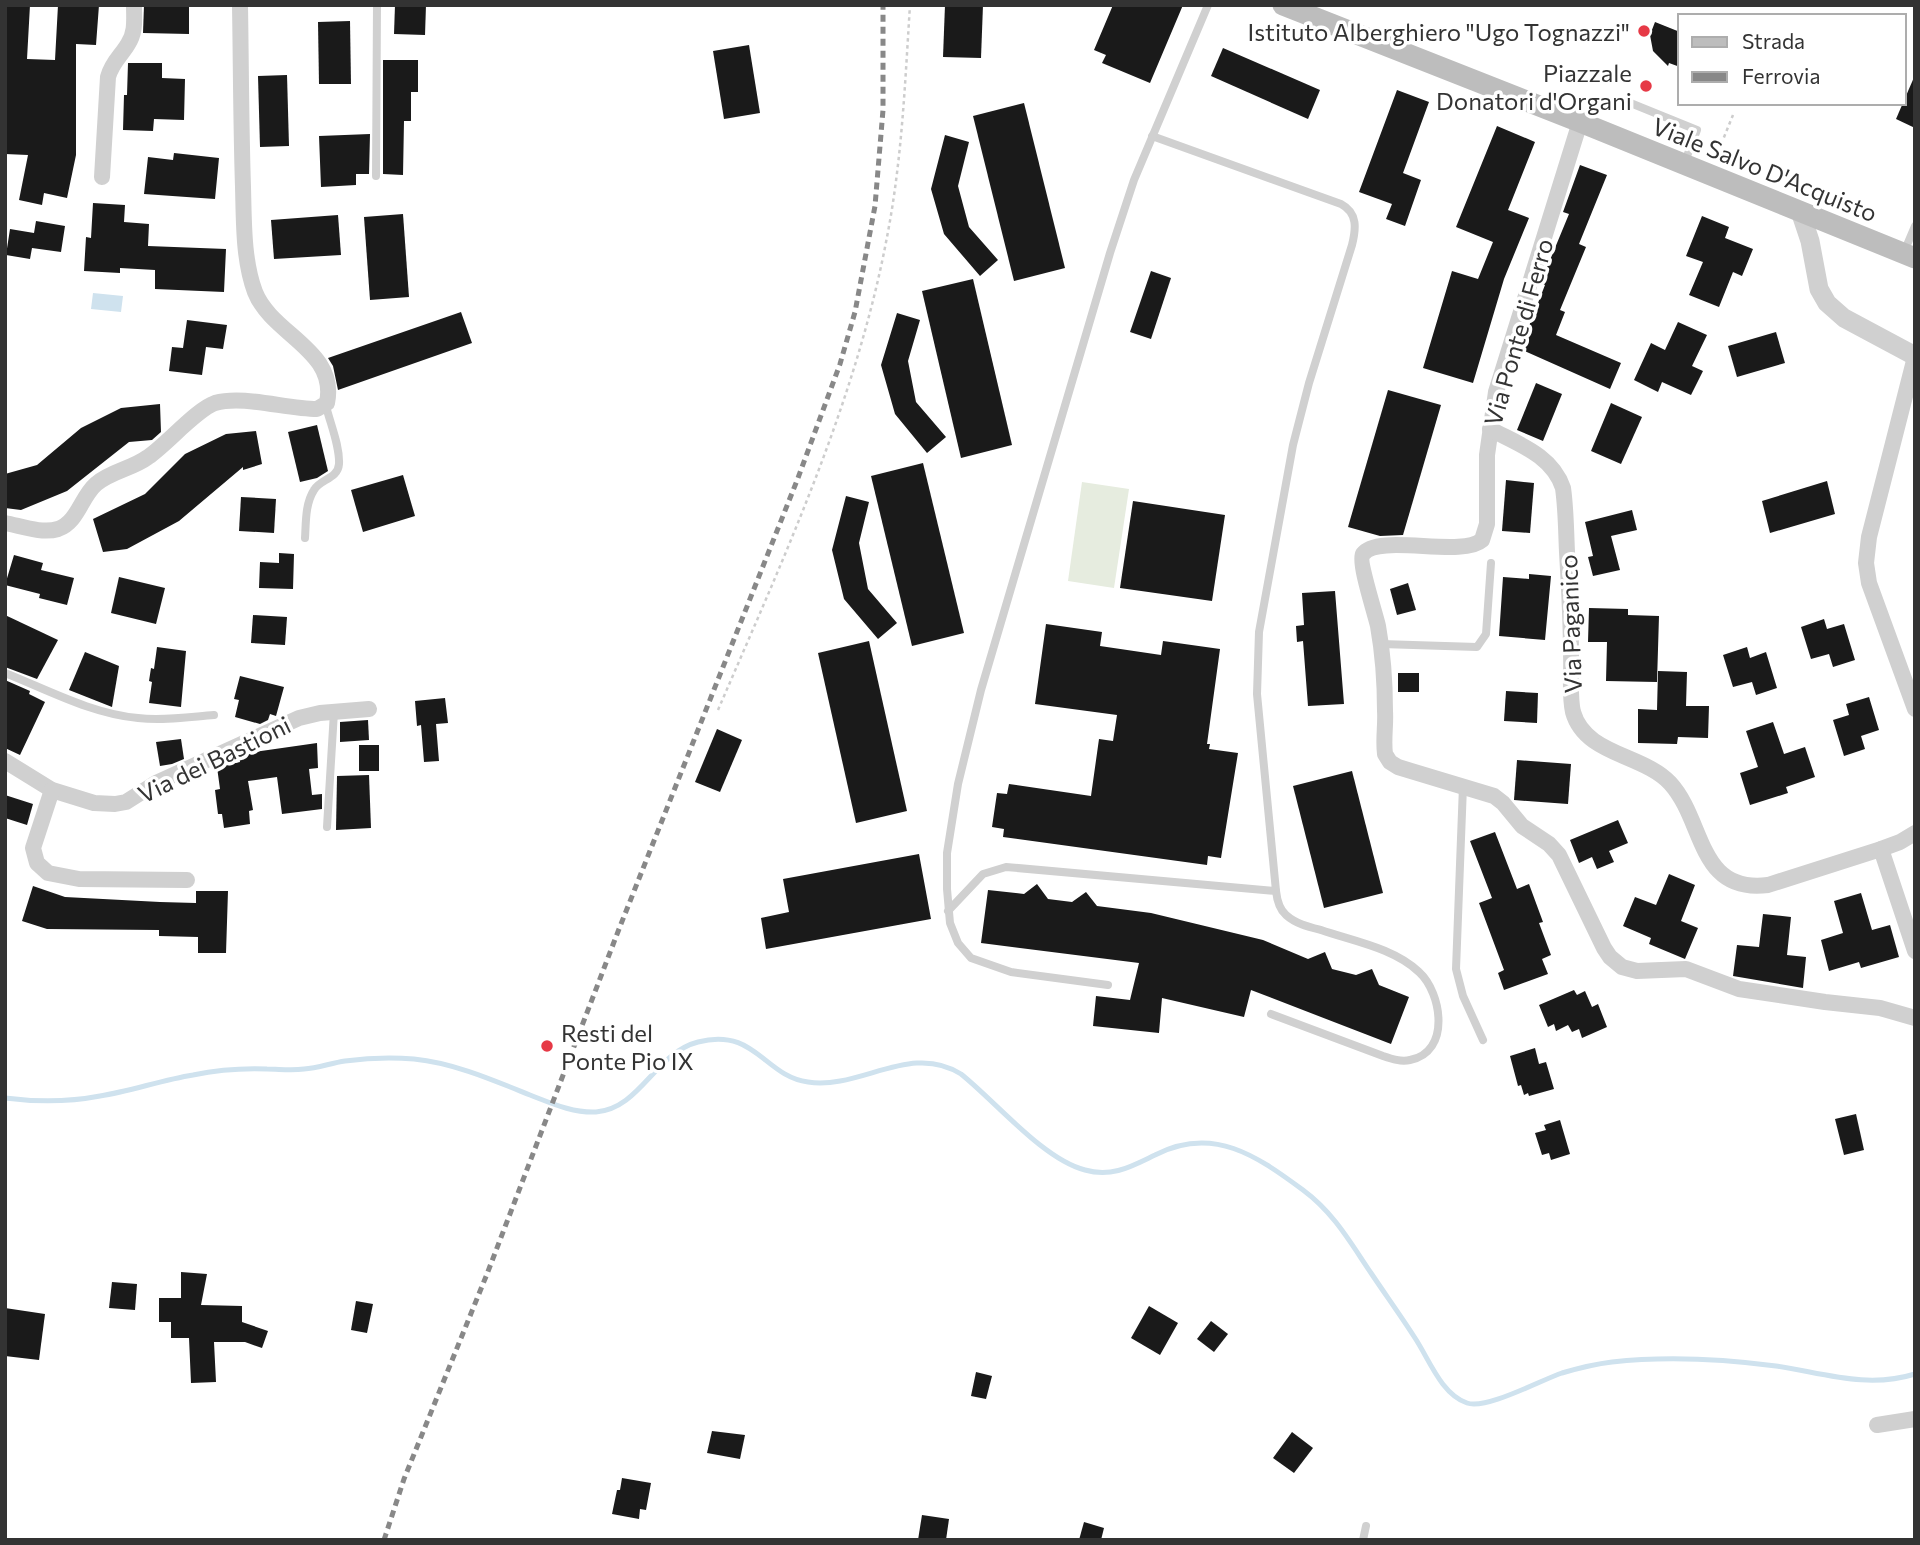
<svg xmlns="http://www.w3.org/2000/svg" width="1920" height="1545" viewBox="0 0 1920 1545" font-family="Commissioner,sans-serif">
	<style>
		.green { fill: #e6ecdf }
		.water { fill: #cfe2ee }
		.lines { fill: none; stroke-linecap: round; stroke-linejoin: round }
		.stream { stroke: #cfe2ee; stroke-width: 5 }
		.building { fill: #1a1a1a }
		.path { stroke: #cdcdcd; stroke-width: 2.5; stroke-dasharray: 3.5 3.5; stroke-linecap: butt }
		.service { stroke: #d0d0d0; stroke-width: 8 }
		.minor { stroke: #d0d0d0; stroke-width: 16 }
		.tertiary { stroke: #d0d0d0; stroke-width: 19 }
		.secondary { stroke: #bdbdbd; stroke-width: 21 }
		.rail { stroke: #888; stroke-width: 5; stroke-dasharray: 7 5; stroke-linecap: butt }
		.poi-dot { fill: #e63946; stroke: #fff; stroke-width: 2.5 }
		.labels { text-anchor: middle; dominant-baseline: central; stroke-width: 7; stroke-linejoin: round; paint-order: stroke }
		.poi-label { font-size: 24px; fill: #333; stroke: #fff; text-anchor: end }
		.street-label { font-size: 24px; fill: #333; stroke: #fff }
	</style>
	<rect width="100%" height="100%" fill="#fff"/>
	<!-- green -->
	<polygon class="green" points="1082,482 1129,489 1114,588 1068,581"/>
	<!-- water -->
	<polygon class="water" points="93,293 123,296 121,312 91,309"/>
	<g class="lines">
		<!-- stream -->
		<path class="stream" d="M5,1098C36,1102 69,1102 100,1096C131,1091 162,1080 193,1075C217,1070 242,1068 267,1069C279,1069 291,1071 304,1069C318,1068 331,1063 345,1061C367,1058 391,1057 414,1059C454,1063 493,1080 530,1095C551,1103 572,1113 596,1112C640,1109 655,1053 698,1042C755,1027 764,1076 808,1082C860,1090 911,1042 961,1074C996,1102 1043,1159 1085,1170C1112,1178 1132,1166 1155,1155C1213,1125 1257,1156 1303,1190C1334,1213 1350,1242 1371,1273C1385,1294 1401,1316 1415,1338C1429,1359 1441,1394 1467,1403C1486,1410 1541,1380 1562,1373C1579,1368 1595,1364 1612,1362C1665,1356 1723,1359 1776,1366C1823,1373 1867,1389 1915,1374"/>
	</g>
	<!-- building -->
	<g class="building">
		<polygon points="5,5 30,5 27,59 55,60 58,5 99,5 96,45 76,44 76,155 67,198 44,193 42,205 19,200 28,155 5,154"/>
		<polygon points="144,5 189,5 189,34 143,33"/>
		<polygon points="395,5 426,5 425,35 394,34"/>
		<polygon points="945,5 983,5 981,58 943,57"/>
		<polygon points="1113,5 1183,5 1150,83 1102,63 1106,55 1094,50"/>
		<polygon points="350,21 351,84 319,84 318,22"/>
		<polygon points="1655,22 1680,32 1680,67 1669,63 1668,66 1653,51 1650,35"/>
		<polygon points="749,45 760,113 724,119 713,51"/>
		<polygon points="1223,48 1320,90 1308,119 1211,76"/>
		<polygon points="383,60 418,60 418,92 411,92 411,121 404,121 403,175 383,174"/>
		<polygon points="128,63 162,63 162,78 185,79 184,120 154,119 153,131 123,130 124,95 127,95"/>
		<polygon points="287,75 289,146 260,147 258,76"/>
		<polygon points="1915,75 1915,128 1896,119"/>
		<polygon points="1397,90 1429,102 1403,173 1421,180 1405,226 1386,219 1392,204 1359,192"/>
		<polygon points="1024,103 1065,268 1014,281 973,116"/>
		<polygon points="1497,126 1535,142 1508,210 1529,218 1504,279 1473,383 1423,368 1452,271 1478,279 1493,242 1456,227"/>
		<polygon points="370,134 369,174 356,174 356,185 321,187 319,136"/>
		<polygon points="945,135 969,142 958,186 969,227 998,260 980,276 944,234 931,189"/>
		<polygon points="174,153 219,158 215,199 144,194 148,157 173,160"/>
		<polygon points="1580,165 1607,175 1579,244 1586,247 1560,310 1565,312 1556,335 1621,363 1610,389 1520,349 1545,285 1541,283 1543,277 1569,214 1563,212"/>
		<polygon points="93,203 125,205 124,222 149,224 148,246 226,249 224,292 155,289 155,270 120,268 120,273 84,271 86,237 91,238"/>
		<polygon points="403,214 409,297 370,300 364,217"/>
		<polygon points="338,215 341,255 274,259 271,220"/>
		<polygon points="1702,216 1729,227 1725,238 1753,249 1742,276 1733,272 1719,307 1689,295 1703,262 1686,256"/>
		<polygon points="36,221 65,226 61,252 32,248 30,259 6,255 10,229 34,233"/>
		<polygon points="1151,271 1171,278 1151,339 1130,332"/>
		<polygon points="973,279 1012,445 961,458 922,291"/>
		<polygon points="461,312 472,343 338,390 333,366 328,358"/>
		<polygon points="897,313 920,320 908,361 916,402 946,437 927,453 895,414 881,365"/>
		<polygon points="187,320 227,325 223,349 206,347 202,375 169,371 172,347 183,348"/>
		<polygon points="1678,322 1707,335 1692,366 1703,371 1691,395 1662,382 1658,392 1634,380 1651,343 1665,350"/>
		<polygon points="1776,332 1785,363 1737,377 1728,346"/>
		<polygon points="1536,383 1562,394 1543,441 1517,430"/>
		<polygon points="1388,390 1441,405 1403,535 1380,536 1348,527"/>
		<polygon points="1611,403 1642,417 1621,464 1591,451"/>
		<polygon points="160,404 161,432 152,440 129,442 67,491 21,510 5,508 5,474 37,465 81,428 121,408"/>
		<polygon points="317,425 328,471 317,478 300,482 288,432"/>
		<polygon points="256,431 262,464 243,470 243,467 179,521 127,549 103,552 93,519 145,494 185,454 226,434"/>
		<polygon points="923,463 964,633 912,646 871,476"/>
		<polygon points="403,475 415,516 363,532 351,490"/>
		<polygon points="1506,480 1534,483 1530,533 1502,531"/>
		<polygon points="1827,481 1835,514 1770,533 1762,501"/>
		<polygon points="846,496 869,502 859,543 868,589 897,623 878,639 844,599 832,550"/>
		<polygon points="241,497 276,499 274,533 239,531"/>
		<polygon points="1133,501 1225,515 1212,601 1120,588"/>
		<polygon points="1632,510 1637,530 1611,536 1620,570 1593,576 1588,557 1593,556 1585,522"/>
		<polygon points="279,553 294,554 293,589 259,588 260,562 279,563"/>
		<polygon points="14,555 43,563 41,570 74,578 67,605 39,598 40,594 5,585"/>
		<polygon points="1529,574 1551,576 1545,640 1499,636 1503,577 1529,579"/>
		<polygon points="119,577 165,588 156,624 111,613"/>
		<polygon points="1408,583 1416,610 1397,615 1390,589"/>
		<polygon points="1335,591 1344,704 1308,706 1303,641 1297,642 1296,626 1304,625 1302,593"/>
		<polygon points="1589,608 1628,609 1628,615 1659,616 1657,682 1606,681 1607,642 1588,642"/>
		<polygon points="5,615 58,640 37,679 5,667"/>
		<polygon points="253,615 287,617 285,645 251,643"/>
		<polygon points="1824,619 1827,629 1844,624 1855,660 1833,667 1829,654 1811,659 1801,627"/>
		<polygon points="1046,624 1102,632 1100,646 1161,655 1163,641 1220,649 1207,744 1210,744 1209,749 1238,753 1221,858 1208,856 1207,865 1003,837 1004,829 992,827 997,793 1007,794 1009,784 1091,796 1099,739 1113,741 1117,715 1035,704"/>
		<polygon points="869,641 907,811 856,823 818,653"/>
		<polygon points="157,647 186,651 181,707 149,703 152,682 149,681 151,668 154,669"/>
		<polygon points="1747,647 1750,658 1766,652 1777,688 1756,695 1752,682 1733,687 1723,655"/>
		<polygon points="85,652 119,666 112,707 69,690"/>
		<polygon points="1658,671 1687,672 1686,706 1709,706 1708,738 1678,737 1677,744 1638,743 1638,709 1657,710"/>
		<rect x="1398" y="673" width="21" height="19"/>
		<polygon points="240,676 284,687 276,716 270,714 268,720 260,724 235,717 239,700 234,699"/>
		<polygon points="5,680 30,691 29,694 45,702 20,755 5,748"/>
		<polygon points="1506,691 1538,693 1537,723 1504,721"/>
		<polygon points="1869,697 1879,730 1861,736 1865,749 1844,756 1833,720 1849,715 1846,704"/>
		<polygon points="445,698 448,723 436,724 439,761 424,762 421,725 417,726 415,701"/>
		<polygon points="368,720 369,740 340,742 340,722"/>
		<polygon points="1773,722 1784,754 1805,747 1815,777 1786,787 1788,793 1750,805 1740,773 1758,767 1746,731"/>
		<polygon points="717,729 742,740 720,792 695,782"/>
		<polygon points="181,739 184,759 172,764 160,766 156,742"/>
		<polygon points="317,743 318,768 309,769 312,795 322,794 322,809 282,814 277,777 248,781 253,810 249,811 250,824 224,828 222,814 218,814 215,790 220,789 217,767 240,762 239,757 247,753"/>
		<rect x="359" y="745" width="20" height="26"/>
		<polygon points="1517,760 1571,764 1568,804 1514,800"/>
		<polygon points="1352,771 1383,893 1324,908 1293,786"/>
		<polygon points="369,775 371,828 336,830 337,776"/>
		<polygon points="5,795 33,804 27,825 5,818"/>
		<polygon points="1618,820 1628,843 1609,851 1614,862 1597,869 1592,857 1579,863 1570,840"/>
		<polygon points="1495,832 1517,889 1529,884 1543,922 1539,923 1551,955 1542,959 1548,974 1504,990 1498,973 1504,970 1479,903 1492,898 1470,841"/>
		<polygon points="919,854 931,919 766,949 761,918 789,912 783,879"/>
		<polygon points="1669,874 1695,885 1681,921 1698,928 1685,959 1649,944 1651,938 1623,926 1635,897 1656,905"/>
		<polygon points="1037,884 1048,899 1072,902 1086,892 1097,906 1151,913 1263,940 1308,959 1325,952 1332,969 1356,975 1372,969 1379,985 1409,997 1391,1044 1251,990 1244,1017 1162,998 1159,1033 1093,1026 1096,996 1130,1000 1139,963 981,943 988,890 1024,894"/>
		<polygon points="33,886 65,897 160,902 196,903 196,891 228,891 226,953 198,953 198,937 159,936 159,930 47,929 22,921"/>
		<polygon points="1861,893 1872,930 1890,925 1899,957 1861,968 1859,962 1829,971 1821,940 1843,933 1834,901"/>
		<polygon points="1763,914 1791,917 1787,955 1806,957 1803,988 1733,976 1737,945 1759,947"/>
		<polygon points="1574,990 1577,995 1585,991 1592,1007 1598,1004 1607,1027 1582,1038 1579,1029 1572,1032 1568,1025 1556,1031 1554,1024 1548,1027 1539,1005"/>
		<polygon points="1535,1048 1539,1064 1546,1062 1554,1089 1529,1096 1528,1093 1524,1095 1521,1085 1518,1086 1510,1056"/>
		<polygon points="1856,1114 1864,1150 1844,1155 1835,1119"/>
		<polygon points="1560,1120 1570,1154 1551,1160 1549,1153 1542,1155 1535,1133 1546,1130 1544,1125"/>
		<polygon points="181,1272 207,1274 201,1305 242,1306 242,1322 268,1331 262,1348 245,1342 214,1342 216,1382 191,1383 189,1338 171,1338 171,1322 159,1322 159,1298 181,1298"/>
		<polygon points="112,1282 137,1284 135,1310 109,1308"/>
		<polygon points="356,1301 373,1304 367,1333 351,1330"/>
		<polygon points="1149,1306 1178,1323 1160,1355 1131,1338"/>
		<polygon points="5,1308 45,1314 39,1360 5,1356"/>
		<polygon points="1211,1321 1228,1334 1214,1352 1197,1339"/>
		<polygon points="976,1372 992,1376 986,1399 971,1396"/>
		<polygon points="712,1431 745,1435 740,1459 707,1453"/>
		<polygon points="1292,1432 1313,1448 1294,1473 1273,1458"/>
		<polygon points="622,1478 651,1483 646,1510 640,1509 639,1519 612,1514 617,1490 620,1490"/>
		<polygon points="922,1515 949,1519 946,1540 918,1540"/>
		<polygon points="1084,1522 1104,1528 1101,1540 1079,1540"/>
	</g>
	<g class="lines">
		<!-- path -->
		<g class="path">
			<polyline points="1716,157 1733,115"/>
			<path d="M718,710C784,557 856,402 887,237C902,160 905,83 910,5"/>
		</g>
		<!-- service -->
		<g class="service">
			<polyline points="1623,100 1697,130 1684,164"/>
			<path d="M1152,136L1341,204C1358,213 1356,229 1352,245L1309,383L1293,445L1259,632L1257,694L1276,891"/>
			<polyline points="376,176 377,5"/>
			<polyline points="1904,252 1915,226"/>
			<path d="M305,538C306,523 305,504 314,490C320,479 338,479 339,464C340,446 330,423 326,406"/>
			<polyline points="1381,644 1477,647 1486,634 1491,563"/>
			<path d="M5,673C48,690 92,714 138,718C163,721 189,717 214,715"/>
			<polyline points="1463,786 1456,969 1463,996 1483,1040"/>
			<polyline points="327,827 334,712"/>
			<path d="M948,911L983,874L1006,867L1276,891C1277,900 1279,909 1286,915C1296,924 1309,927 1321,930C1353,941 1394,948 1419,972C1442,993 1451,1052 1410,1060C1401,1062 1392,1059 1383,1056L1271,1014"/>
			<polyline points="1108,985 1011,972 971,958 958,943 950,923 947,889 947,853 958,784 981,690 1110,253 1134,180 1208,5"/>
			<polyline points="1363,1540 1366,1526"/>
		</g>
		<!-- minor -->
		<g class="minor">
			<path d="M1580,122L1496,392L1487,455V524L1482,540C1462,558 1378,533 1363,554C1358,561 1375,613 1378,626C1383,654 1385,682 1385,711C1386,725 1383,739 1385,754L1390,762L1398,767L1494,796L1503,803L1522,826L1549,844L1559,855L1604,948L1610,957L1622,967L1637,971L1686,969L1739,989L1825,1002L1880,1008L1915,1018"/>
			<path d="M102,177L108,77C112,62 121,56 128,44C136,32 134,19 134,5"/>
			<polyline points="1915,357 1869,537 1866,563 1869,583 1915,709"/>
			<path d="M1490,429C1518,444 1552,455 1563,488C1566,509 1566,531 1567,552C1569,586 1571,620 1571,654C1572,672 1569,695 1573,712C1585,755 1643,754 1670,783C1705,821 1697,894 1768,885L1881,849L1900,842L1915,833"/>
			<path d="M5,523C21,526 42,534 58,529C78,522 81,497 96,484C111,471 132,469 148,457C167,444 197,409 215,403C244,395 286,409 317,409L327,403C338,350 272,335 255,292C243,260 244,221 243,187C241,126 241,66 240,5"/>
			<polyline points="5,761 52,790 94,803 115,804 126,802 156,783 299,718 320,713 369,709"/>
			<polyline points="52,790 33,848 37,863 48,873 79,879 187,880"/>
			<polyline points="1881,849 1915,951"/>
			<polyline points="1877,1425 1915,1419"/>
		</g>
		<!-- tertiary -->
		<polyline class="tertiary" points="1800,211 1810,241 1819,289 1827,303 1844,318 1915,356"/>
		<!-- secondary -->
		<polyline class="secondary" points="1283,5 1580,122 1915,258"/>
		<!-- rail -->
		<polyline class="rail" points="384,1540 404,1479 487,1274 619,929 798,478 840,364 855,312 875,206 883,110 883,5"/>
	</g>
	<!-- markers -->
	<g class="poi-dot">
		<circle cx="1644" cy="31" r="7"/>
		<circle cx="1646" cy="86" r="7"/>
		<circle cx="547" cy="1046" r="7"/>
	</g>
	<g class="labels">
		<!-- poi labels -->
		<g class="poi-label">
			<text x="1630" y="31">Istituto Alberghiero "Ugo Tognazzi"</text>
			<text x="1632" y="72">Piazzale<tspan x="1632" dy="28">Donatori d'Organi</tspan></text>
			<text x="561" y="1032" text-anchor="start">Resti del<tspan x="561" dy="28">Ponte Pio IX</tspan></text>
		</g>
		<!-- street labels -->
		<g class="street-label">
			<text transform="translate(1765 169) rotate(22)">Viale Salvo D'Acquisto</text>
			<text transform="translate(1518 332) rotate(-74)">Via Ponte di Ferro</text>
			<text transform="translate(1570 624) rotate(-92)">Via Paganico</text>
			<text transform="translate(214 759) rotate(-26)">Via dei Bastioni</text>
		</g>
	</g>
	<!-- border -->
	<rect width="1920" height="1545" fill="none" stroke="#333333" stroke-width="14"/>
	<!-- legend -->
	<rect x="1678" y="14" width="228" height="91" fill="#ffffff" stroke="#adadad" stroke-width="2"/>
	<rect x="1692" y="37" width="35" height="10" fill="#bdbdbd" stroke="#adadad" stroke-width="2"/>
	<text x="1742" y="49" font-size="21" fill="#333333">Strada</text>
	<rect x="1692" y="72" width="35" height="10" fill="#888888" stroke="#adadad" stroke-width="2"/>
	<text x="1742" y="84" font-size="21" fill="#333333">Ferrovia</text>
</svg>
